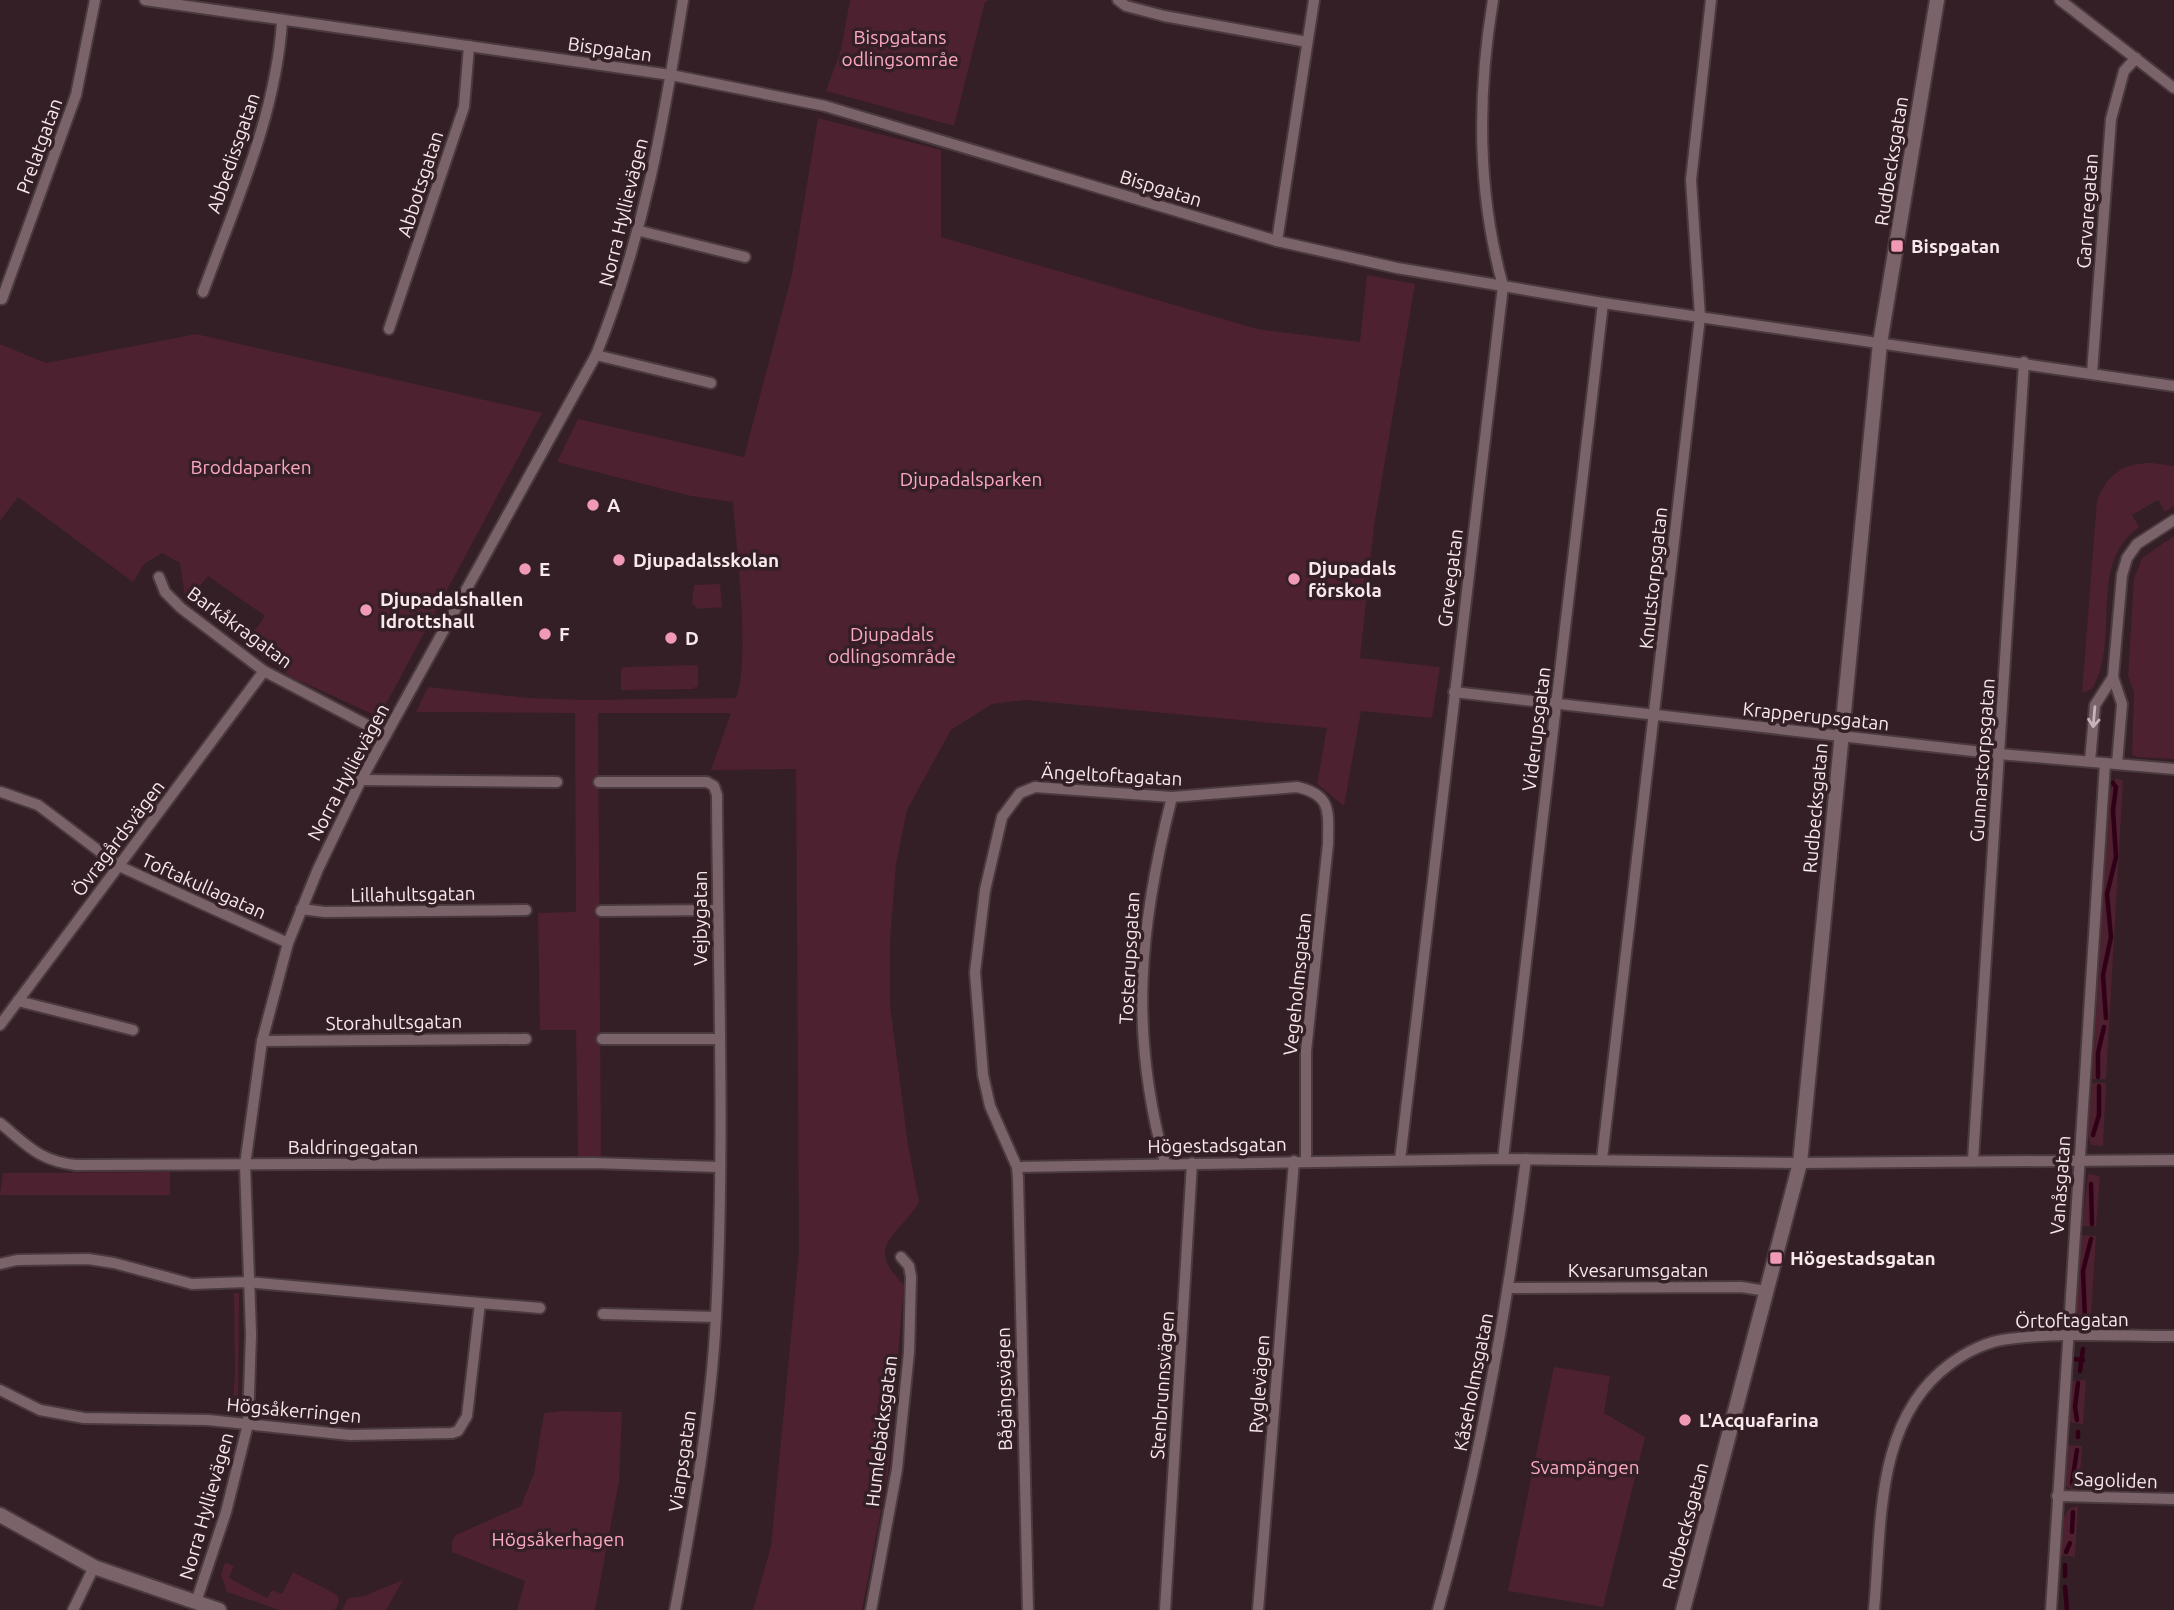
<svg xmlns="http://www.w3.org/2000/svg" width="2174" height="1610" viewBox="0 0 2174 1610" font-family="Ubuntu,sans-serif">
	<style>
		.green { fill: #4d2130 }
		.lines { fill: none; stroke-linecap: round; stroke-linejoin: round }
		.stream { stroke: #300116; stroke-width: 4.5 }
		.minor-casing { stroke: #4a3a3f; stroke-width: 14 }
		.tertiary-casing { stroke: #4a3a3f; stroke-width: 18 }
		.minor { stroke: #7b636a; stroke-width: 10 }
		.tertiary { stroke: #7b636a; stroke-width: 14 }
		.oneway { stroke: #c5b3b7 }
		.poi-dot { fill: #f09ab5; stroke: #331f25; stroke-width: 2.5 }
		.labels { text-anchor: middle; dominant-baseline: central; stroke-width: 7; stroke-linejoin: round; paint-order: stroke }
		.park-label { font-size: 19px; fill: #fda9c3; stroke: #331f25 }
		.street-label { font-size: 19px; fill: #f6e8eb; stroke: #331f25 }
		.poi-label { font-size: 19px; font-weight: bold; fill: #f6e8eb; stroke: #331f25; text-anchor: start }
	</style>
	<rect width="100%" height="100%" fill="#331f25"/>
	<!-- green -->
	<g class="green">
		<polygon points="850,0 989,0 985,2 954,126 826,91 841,50"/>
		<path d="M818,118L941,150V237L1257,329L1360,342L1367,275L1415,284L1374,526L1360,658L1440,667L1432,718L1361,711L1344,806L1317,784L1327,728L1025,700L992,704L951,730L907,810L896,864L890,940V1005L908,1145L919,1202C898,1238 863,1244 904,1285L888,1474L862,1610H753L771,1546L799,1252L796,769L711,770L731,713H598L601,1157H578L576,1030H540L538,913L576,912L575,713L416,712L428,687L529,698L584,700L736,698C751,659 736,547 733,502L691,496L557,462L578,419L744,457L792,274Z"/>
		<polygon points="196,334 542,413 379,717 291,677 245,644 265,616 208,576 186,603 180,563 162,553 144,564 133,582 18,497 0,521 0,344 46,363"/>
		<path d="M2152,463L2174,466V506L2165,512L2158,500L2132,515L2139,527C2086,565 2122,639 2092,689L2082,693L2097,500C2108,473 2124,463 2152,463Z"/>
		<polygon points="2174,536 2174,759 2137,757 2132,755 2134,692 2128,676 2134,579 2142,558"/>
		<polygon points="720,584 722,607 698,609 692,604 694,585"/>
		<polygon points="698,665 698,687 692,688 697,689 621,690 621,669 624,667"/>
		<polygon points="2116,778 2123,780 2106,1079 2092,1079 2110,791"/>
		<polygon points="2092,1083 2106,1083 2103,1146 2091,1145 2088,1136"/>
		<polygon points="170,1172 170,1195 0,1195 3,1173"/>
		<polygon points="2088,1174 2100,1176 2096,1226 2082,1226"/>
		<polygon points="2081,1235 2096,1236 2090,1331 2080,1328 2076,1319"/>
		<polygon points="234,1293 239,1293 238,1414 232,1413 235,1374"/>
		<polygon points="1554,1367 1610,1376 1604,1413 1645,1437 1603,1607 1508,1591"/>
		<polygon points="2086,1380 2083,1424 2069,1422 2072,1381"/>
		<polygon points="562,1411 622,1412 619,1481 595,1610 517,1610 525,1581 452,1552 452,1541 456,1535 521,1506 534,1473 544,1413"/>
		<polygon points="2068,1445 2082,1446 2079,1494 2066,1486"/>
		<path d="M2078,1506L2075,1557L2061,1555C2062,1538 2057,1508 2078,1506Z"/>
		<polygon points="225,1562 234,1566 229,1578 267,1598 272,1590 282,1594 293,1572 337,1595 339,1600 336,1609 331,1610 279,1610 227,1592 221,1575"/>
		<polygon points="403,1580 386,1610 342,1610 348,1598 364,1596"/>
	</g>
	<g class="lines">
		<!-- stream -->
		<g class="stream">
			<polyline points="2106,1018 2103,975 2111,937 2107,894 2116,857 2113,810 2116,787 2113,783"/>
			<polyline points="2098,1077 2098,1053 2104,1027"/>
			<polyline points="2093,1135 2099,1115 2099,1086"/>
			<polyline points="2091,1184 2092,1224"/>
			<polyline points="2085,1319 2083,1271 2091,1239"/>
			<polyline points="2074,1359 2083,1360"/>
			<polyline points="2080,1371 2083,1349"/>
			<polyline points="2077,1420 2075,1407 2078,1383"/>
			<polyline points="2078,1432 2078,1437"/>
			<polyline points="2072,1483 2077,1450"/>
			<polyline points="2072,1532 2073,1512"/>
			<polyline points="2066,1552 2070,1543"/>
			<polyline points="2065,1576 2065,1565"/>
			<polyline points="2065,1587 2067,1610"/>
		</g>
		<defs>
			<g id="minor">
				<polyline points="145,0 671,75 825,106 1277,241 1397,268 1603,303 2174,386"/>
				<polyline points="1118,0 1126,6 1164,16 1307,42"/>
				<polyline points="2060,0 2174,88"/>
				<polyline points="640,231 745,257"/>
				<polyline points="1277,241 1314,0"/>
				<path d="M203,292C235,204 276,116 282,21"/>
				<polyline points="2,299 76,95 95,0"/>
				<polyline points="389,329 464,107 469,46"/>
				<polyline points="596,355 711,383"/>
				<polyline points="2092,373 2111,119 2124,71 2136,58"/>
				<polyline points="159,577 165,592 181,608 264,671 386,735"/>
				<polyline points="1454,692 1999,754 2174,769"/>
				<polyline points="2090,761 2095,705 2113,677"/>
				<polyline points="2117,764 2122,704 2113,677 2122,575 2127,558 2137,544 2174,520"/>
				<polyline points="361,780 557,782"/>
				<path d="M599,782H707L714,786L717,795C718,968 725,1143 716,1316C711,1415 693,1513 675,1610"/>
				<polyline points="1,792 38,805 119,866 288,943"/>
				<polyline points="301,909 325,912 526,910"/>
				<polyline points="601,911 718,910"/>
				<polyline points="18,1001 133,1030"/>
				<polyline points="0,1025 264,671"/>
				<polyline points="602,1039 718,1039"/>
				<polyline points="262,1041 526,1039"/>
				<path d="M0,1123C27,1145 39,1161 76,1165L593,1163L719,1167"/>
				<polyline points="1503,1159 1603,303"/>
				<polyline points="1602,1159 1700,317 1691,180 1711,0"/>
				<path d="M1400,1160L1503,286C1477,192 1477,96 1493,0"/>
				<polyline points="1973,1160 2024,362"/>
				<path d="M1165,1163C1129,1032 1139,927 1172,797"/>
				<polyline points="1017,1167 1503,1159 1800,1163 2174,1160"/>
				<polyline points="0,1264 17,1260 88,1259 114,1263 192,1284 247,1282 480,1303 467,1416 458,1431 452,1433 350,1435 208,1420 84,1418 40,1410 0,1390"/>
				<polyline points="1510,1288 1741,1287 1767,1291"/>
				<polyline points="480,1303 540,1308"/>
				<polyline points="603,1314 716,1317"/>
				<polyline points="2057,1496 2174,1499"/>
				<path d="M196,1602L226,1512L248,1424L251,1334L245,1165L262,1041L288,943L318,869L361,780L596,355C644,235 663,126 683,0"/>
				<polyline points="73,1610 94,1567"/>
				<polyline points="871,1610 897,1469 909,1352 911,1277 909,1266 901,1257"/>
				<path d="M1028,1610L1018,1178L1017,1167L990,1106L983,1075L975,972L985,890L1002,817L1020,793L1035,787L1172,797L1297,787C1333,795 1328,813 1328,844L1306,1051V1161"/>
				<polyline points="1165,1610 1192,1163"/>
				<polyline points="1258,1610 1294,1161"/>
				<path d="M1438,1610C1480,1461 1507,1311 1526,1159"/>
				<path d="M1874,1610C1882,1525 1874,1420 1950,1364C1966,1352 1988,1341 2008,1339C2062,1332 2120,1336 2174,1336"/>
				<polyline points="2051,1610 2105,763"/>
			</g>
			<g id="tertiary">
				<polyline points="0,1515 94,1567 219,1610"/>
				<polyline points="1683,1610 1800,1163 1880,343 1937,0"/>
			</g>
		</defs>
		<!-- minor casing -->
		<use href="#minor" class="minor-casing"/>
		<!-- tertiary casing -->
		<use href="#tertiary" class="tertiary-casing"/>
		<!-- minor -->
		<use href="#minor" class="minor"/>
		<!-- tertiary -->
		<use href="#tertiary" class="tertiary"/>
	</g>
	<!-- one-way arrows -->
	<defs><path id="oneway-shaft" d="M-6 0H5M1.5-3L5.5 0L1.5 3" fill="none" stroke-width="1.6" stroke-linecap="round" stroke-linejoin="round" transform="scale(1.75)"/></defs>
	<use class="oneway" href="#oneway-shaft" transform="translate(2094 717) rotate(95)"/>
	<!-- markers -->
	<g class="poi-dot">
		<rect x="1890" y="239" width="14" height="14" rx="3.5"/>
		<circle cx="593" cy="505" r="7"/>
		<circle cx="619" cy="560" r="7"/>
		<circle cx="525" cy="569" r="7"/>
		<circle cx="1294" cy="579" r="7"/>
		<circle cx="366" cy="610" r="7"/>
		<circle cx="545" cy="634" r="7"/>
		<circle cx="671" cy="638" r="7"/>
		<rect x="1769" y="1251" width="14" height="14" rx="3.5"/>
		<circle cx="1685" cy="1420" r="7"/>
	</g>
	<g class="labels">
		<!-- park labels -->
		<g class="park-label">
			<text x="900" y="37">Bispgatans<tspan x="900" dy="22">odlingsområe</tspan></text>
			<text x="251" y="467">Broddaparken</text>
			<text x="971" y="479">Djupadalsparken</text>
			<text x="892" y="634">Djupadals<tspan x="892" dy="22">odlingsområde</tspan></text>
			<text x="1585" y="1467">Svampängen</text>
			<text x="558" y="1539">Högsåkerhagen</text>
		</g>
		<!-- street labels -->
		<g class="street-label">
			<text transform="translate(610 49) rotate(8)">Bispgatan</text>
			<text transform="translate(39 146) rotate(-70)">Prelatgatan</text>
			<text transform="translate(233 153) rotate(-71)">Abbedissgatan</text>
			<text transform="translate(1891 161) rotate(-81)">Rudbecksgatan</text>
			<text transform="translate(420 184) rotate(-72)">Abbotsgatan</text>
			<text transform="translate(1161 188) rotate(17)">Bispgatan</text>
			<text transform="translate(2087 211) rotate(-86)">Garvaregatan</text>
			<text transform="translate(623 212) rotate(-76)">Norra Hyllievägen</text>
			<text transform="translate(1450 578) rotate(-83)">Grevegatan</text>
			<text transform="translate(1653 578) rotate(-84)">Knutstorpsgatan</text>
			<text transform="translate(240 627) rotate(36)">Barkåkragatan</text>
			<text transform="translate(1816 716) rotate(6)">Krapperupsgatan</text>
			<text transform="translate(1536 729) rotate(-83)">Viderupsgatan</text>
			<text transform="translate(1982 760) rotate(-86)">Gunnarstorpsgatan</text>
			<text transform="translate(348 772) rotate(-62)">Norra Hyllievägen</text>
			<text transform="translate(1112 775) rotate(3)">Ängeltoftagatan</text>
			<text transform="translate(1815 808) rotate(-85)">Rudbecksgatan</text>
			<text transform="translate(118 838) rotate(-53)">Övragårdsvägen</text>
			<text transform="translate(204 886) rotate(24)">Toftakullagatan</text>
			<text transform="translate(413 894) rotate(-1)">Lillahultsgatan</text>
			<text transform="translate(700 918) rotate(-90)">Vejbygatan</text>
			<text transform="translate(1129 958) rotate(-87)">Tosterupsgatan</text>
			<text transform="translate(1297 984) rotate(-84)">Vegeholmsgatan</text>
			<text transform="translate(394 1022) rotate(-1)">Storahultsgatan</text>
			<text transform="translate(1217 1145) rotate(-1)">Högestadsgatan</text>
			<text x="353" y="1147">Baldringegatan</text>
			<text transform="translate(2060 1185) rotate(-86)">Vanåsgatan</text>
			<text x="1638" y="1270">Kvesarumsgatan</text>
			<text transform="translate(2072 1320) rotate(-1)">Örtoftagatan</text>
			<text transform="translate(1473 1382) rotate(-79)">Kåseholmsgatan</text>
			<text transform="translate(1259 1384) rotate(-86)">Ryglevägen</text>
			<text transform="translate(1162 1385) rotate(-86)">Stenbrunnsvägen</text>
			<text transform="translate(1004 1389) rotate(-91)">Bågängsvägen</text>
			<text transform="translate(294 1410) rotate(5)">Högsåkerringen</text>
			<text transform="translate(881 1431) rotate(-83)">Humlebäcksgatan</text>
			<text transform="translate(682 1461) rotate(-82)">Viarpsgatan</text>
			<text transform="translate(2116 1480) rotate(2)">Sagoliden</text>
			<text transform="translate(206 1506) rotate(-74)">Norra Hyllievägen</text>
			<text transform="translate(1685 1526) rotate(-75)">Rudbecksgatan</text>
		</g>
		<!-- poi labels -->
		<g class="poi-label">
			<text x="1911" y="246">Bispgatan</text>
			<text x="607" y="505">A</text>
			<text x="633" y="560">Djupadalsskolan</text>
			<text x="1308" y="568">Djupadals<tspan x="1308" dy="22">förskola</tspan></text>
			<text x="539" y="569">E</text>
			<text x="380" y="599">Djupadalshallen<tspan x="380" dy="22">Idrottshall</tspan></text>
			<text x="559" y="634">F</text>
			<text x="685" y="638">D</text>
			<text x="1790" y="1258">Högestadsgatan</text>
			<text x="1699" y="1420">L'Acquafarina</text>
		</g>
	</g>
</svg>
